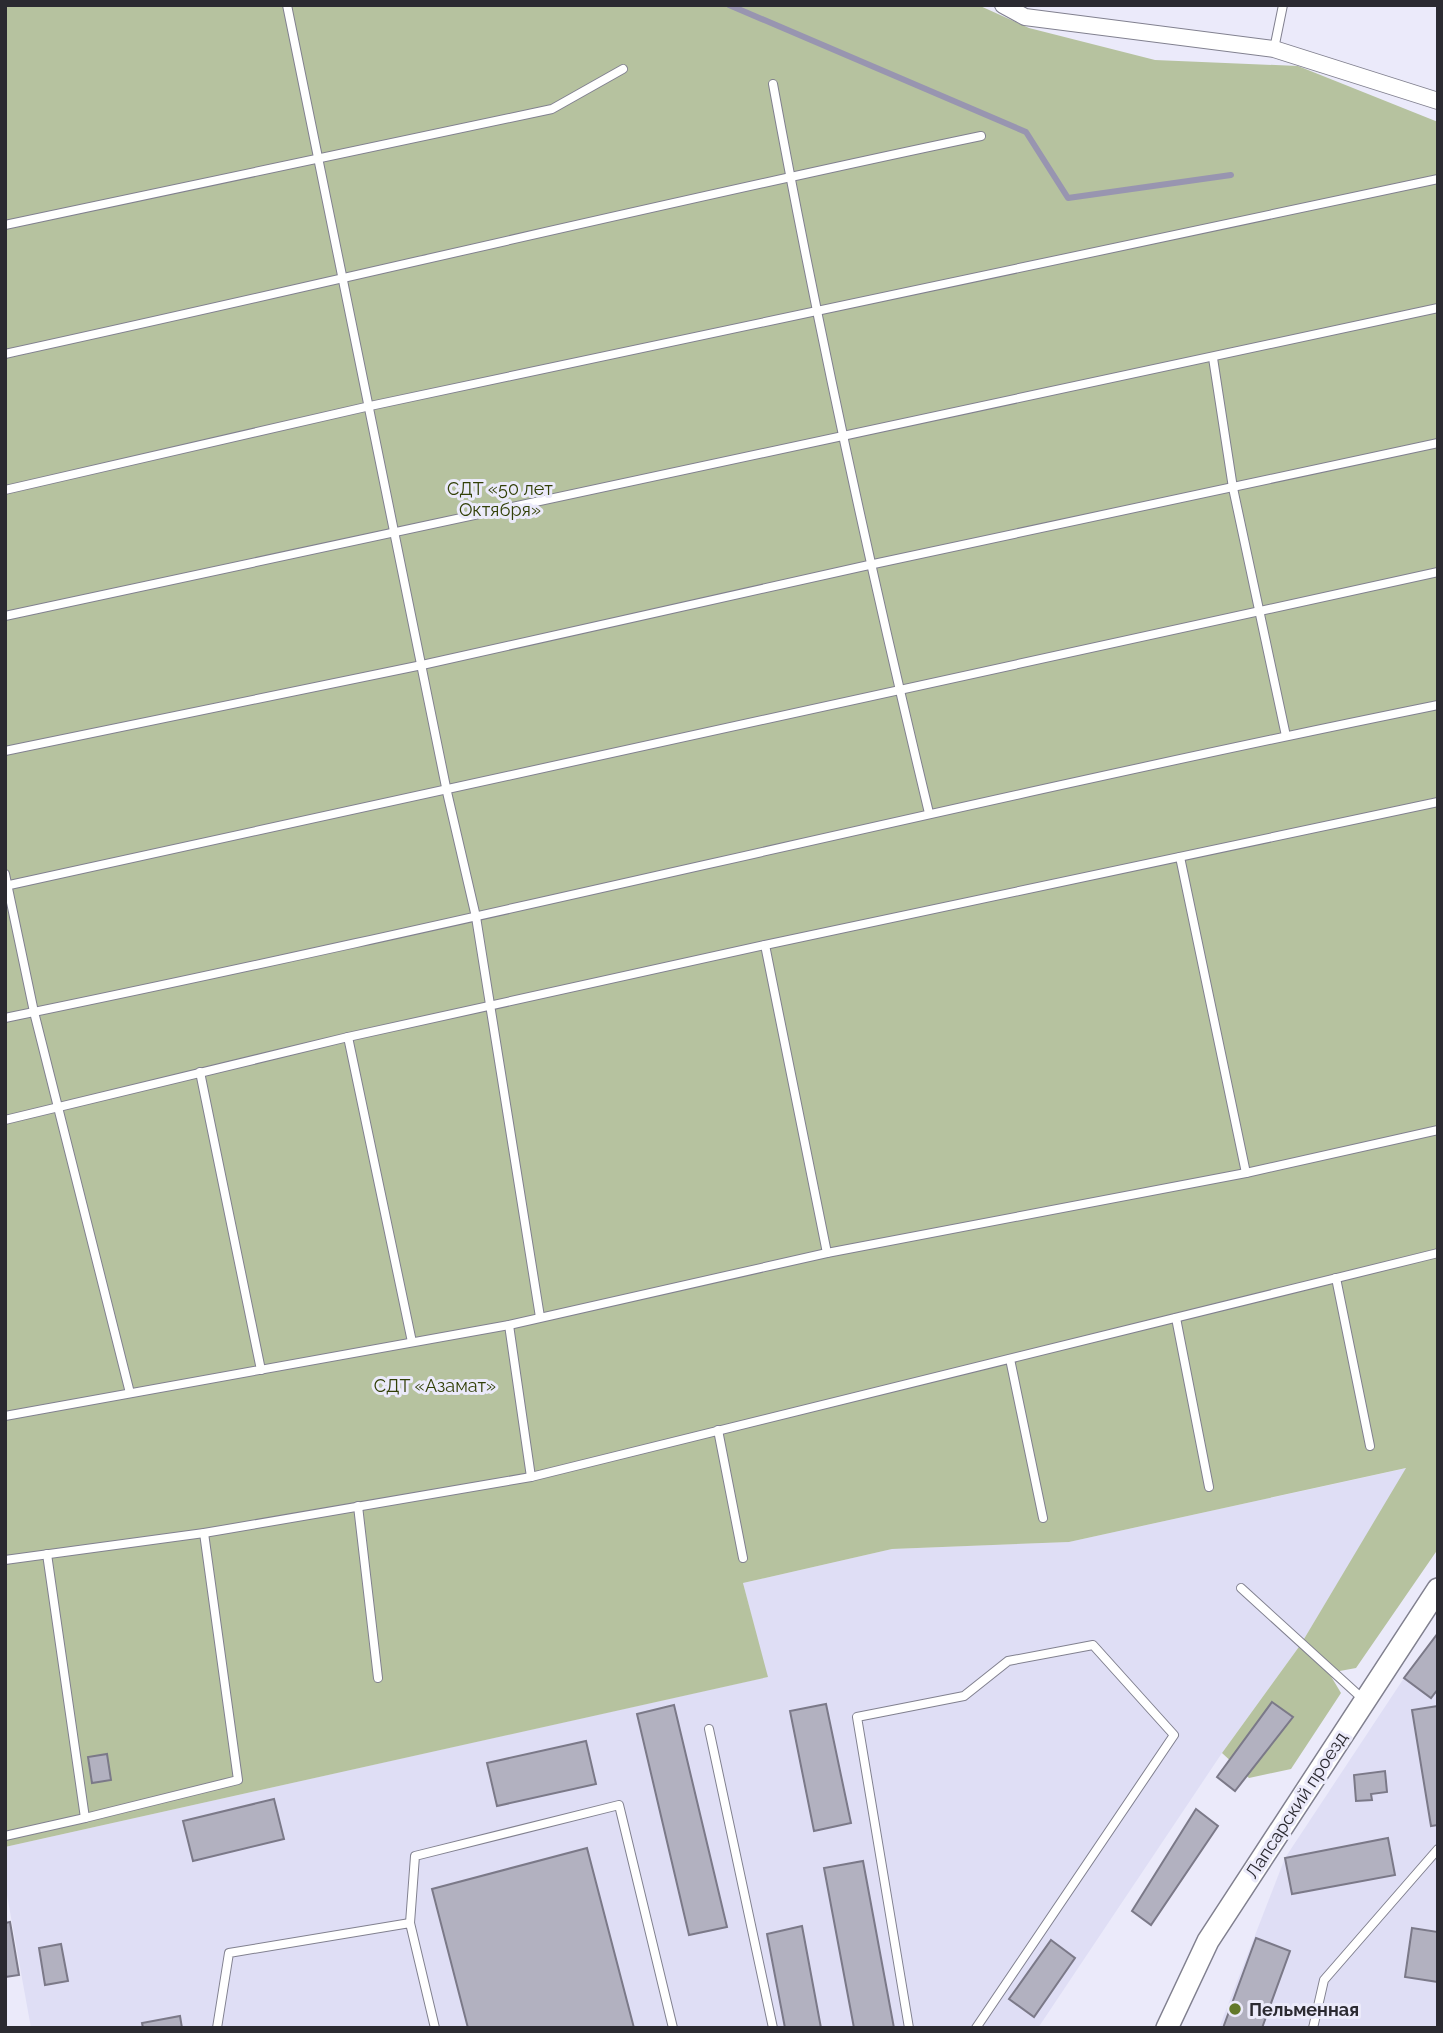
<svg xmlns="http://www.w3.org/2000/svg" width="1443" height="2033" viewBox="0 0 1443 2033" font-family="Raleway,sans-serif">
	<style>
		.built { fill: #dfdef5 }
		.green { fill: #b6c29f }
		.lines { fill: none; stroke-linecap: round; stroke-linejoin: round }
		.stream { stroke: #9895b0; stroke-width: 6 }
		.building { fill: #b2b1c0; stroke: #7b7988; stroke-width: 2 }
		.service-casing { stroke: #81808f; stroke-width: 10 }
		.minor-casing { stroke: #81808f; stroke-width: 18 }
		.tertiary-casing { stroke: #81808f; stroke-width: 24 }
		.service { stroke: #fff; stroke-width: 8 }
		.minor { stroke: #fff; stroke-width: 16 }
		.tertiary { stroke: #fff; stroke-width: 21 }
		.poi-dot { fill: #627829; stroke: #ebeafa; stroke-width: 2.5 }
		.labels { text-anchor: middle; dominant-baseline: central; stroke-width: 6; stroke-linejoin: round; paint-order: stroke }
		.park-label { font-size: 18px; fill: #313f06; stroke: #ebeafa }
		.street-label { font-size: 18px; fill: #2b2a31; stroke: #ebeafa }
		.poi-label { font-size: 18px; font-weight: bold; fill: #2b2a31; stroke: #ebeafa; text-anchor: start }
	</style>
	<rect width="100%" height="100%" fill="#ebeafa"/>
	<!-- built -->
	<g class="built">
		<polygon points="1407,1468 1301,1644 1222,1753 1038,2028 31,2028 5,1884 5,1847 767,1677 743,1583 892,1549 1069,1542"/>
		<polygon points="1438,1633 1438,2028 1219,2028 1285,1858 1404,1678"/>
	</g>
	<!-- green -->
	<polygon class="green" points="5,5 978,5 1029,28 1155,60 1298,66 1438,122 1438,1549 1356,1668 1329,1673 1341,1693 1291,1769 1249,1778 1222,1753 1301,1644 1406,1468 1069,1542 892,1549 743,1583 768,1677 5,1847"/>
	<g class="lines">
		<!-- stream -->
		<polyline class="stream" points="729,5 1026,132 1068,198 1231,175"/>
	</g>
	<!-- building -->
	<g class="building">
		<polygon points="1438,1633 1438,1689 1431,1698 1404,1678"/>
		<polygon points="1272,1702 1293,1717 1235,1791 1217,1777"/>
		<polygon points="826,1704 851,1823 814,1831 790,1711"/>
		<polygon points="674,1705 727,1927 689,1935 637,1714"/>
		<polygon points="1438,1706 1438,1825 1431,1826 1412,1710"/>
		<polygon points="586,1741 596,1784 497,1806 487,1763"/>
		<polygon points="107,1754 111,1780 92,1783 88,1757"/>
		<polygon points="1385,1771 1387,1792 1371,1794 1372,1800 1356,1801 1354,1775"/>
		<polygon points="274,1799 284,1839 193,1861 183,1821"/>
		<polygon points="1196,1809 1218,1826 1151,1925 1132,1911"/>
		<polygon points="1388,1838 1395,1875 1292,1894 1285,1858"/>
		<polygon points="587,1848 634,2028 468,2028 432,1889"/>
		<polygon points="863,1861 894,2028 854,2028 824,1868"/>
		<polygon points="10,1922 19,1975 5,1977 5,1923"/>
		<polygon points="802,1926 821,2028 785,2028 767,1934"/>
		<polygon points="1412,1928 1438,1932 1438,1982 1405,1977"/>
		<polygon points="1256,1938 1290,1951 1262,2028 1223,2028"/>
		<polygon points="1051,1940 1075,1958 1034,2017 1009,1999"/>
		<polygon points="61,1944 68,1981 45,1985 39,1948"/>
		<polygon points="180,2016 182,2028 143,2028 142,2023"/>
	</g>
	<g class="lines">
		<defs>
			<g id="service">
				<polyline points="287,5 447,792 476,917 540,1317"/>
				<polyline points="1274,49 1283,5"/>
				<path d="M773,84C818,329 871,572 929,813"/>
				<polyline points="5,225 552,109 623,69"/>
				<path d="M5,354C331,283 655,204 981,136"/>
				<polyline points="1213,358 1233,488 1286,736"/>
				<polyline points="5,490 370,406 1438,179"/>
				<polyline points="5,616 1438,308"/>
				<polyline points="5,751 422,665 869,565 1438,443"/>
				<polyline points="1180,857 1246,1173"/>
				<polyline points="5,874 34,1012 130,1393"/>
				<polyline points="5,886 1438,572"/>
				<polyline points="765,945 827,1253"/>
				<path d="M5,1018C484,920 959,802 1438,705"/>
				<polyline points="348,1037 412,1342"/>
				<polyline points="200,1072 261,1370"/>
				<polyline points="5,1120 348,1037 765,945 1438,802"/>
				<polyline points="1336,1278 1370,1446"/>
				<polyline points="1176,1318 1209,1487"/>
				<polyline points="509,1325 531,1477"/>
				<polyline points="1010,1359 1043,1518"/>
				<polyline points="5,1416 509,1325 827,1253 1246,1173 1438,1130"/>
				<polyline points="718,1430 743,1558"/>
				<polyline points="358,1506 378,1678"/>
				<polyline points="47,1554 85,1818 238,1780 204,1533"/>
				<polyline points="5,1560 204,1533 531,1477 1438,1253"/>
				<polyline points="1241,1588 1364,1700"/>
				<polyline points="709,1729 773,2028"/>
				<polyline points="5,1836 85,1818"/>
				<polyline points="410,1923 415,1856 619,1805 673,2028"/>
				<polyline points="217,2028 229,1953 410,1923 435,2028"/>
				<polyline points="909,2028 857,1717 964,1696 1008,1661 1093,1645 1174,1735 976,2028"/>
				<polyline points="1313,2028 1324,1980 1438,1849"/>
			</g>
			<polyline id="minor" points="1003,5 1025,17 1274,49 1438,101"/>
			<polyline id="tertiary" points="1167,2028 1208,1941 1438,1589"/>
		</defs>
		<!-- service casing -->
		<use href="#service" class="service-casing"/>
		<!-- minor casing -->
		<use href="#minor" class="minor-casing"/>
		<!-- tertiary casing -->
		<use href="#tertiary" class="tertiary-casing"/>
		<!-- service -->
		<use href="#service" class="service"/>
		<!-- minor -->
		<use href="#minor" class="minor"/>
		<!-- tertiary -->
		<use href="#tertiary" class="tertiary"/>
	</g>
	<!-- markers -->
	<circle class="poi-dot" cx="1235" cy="2009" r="7"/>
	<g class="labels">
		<!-- park labels -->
		<g class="park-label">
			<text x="500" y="488">СДТ «50 лет<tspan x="500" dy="21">Октября»</tspan></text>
			<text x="435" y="1385">СДТ «Азамат»</text>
		</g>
		<!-- street labels -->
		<g class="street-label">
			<text transform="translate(1296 1805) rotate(-57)">Лапсарский проезд</text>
		</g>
		<!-- poi labels -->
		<g class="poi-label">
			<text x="1249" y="2009">Пельменная</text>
		</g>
	</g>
	<!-- border -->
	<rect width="1443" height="2033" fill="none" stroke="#2b2a31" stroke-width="14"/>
</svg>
